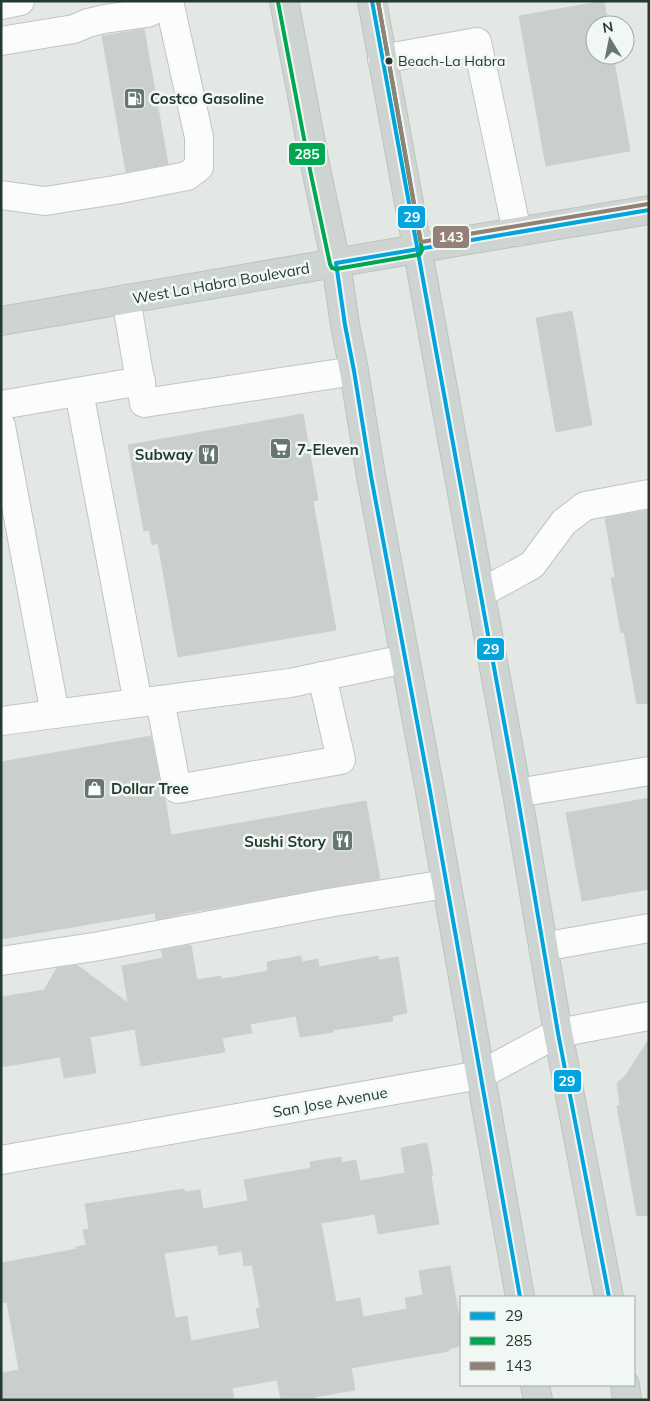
<svg xmlns="http://www.w3.org/2000/svg" width="650" height="1401" viewBox="0 0 650 1401" font-family="Mulish,sans-serif">
	<style>
		.building { fill: #cacfcc; stroke: #ccd1ce; fill-rule: evenodd }
		.lines { fill: none; stroke-linecap: round; stroke-linejoin: round }
		.minor-casing { stroke: #c0c5c2; stroke-width: 30 }
		.major-casing { stroke: #bcc4c0; stroke-width: 30 }
		.minor { stroke: #fbfcfb; stroke-width: 28 }
		.major { stroke: #ced4d1; stroke-width: 28 }
		.bus-1-casing { stroke: #f1f7f3; stroke-width: 8 }
		.bus-2-casing { stroke: #f1f7f3; stroke-width: 8 }
		.bus-3-casing { stroke: #f1f7f3; stroke-width: 8 }
		.bus-1 { stroke: #03a3de; stroke-width: 4 }
		.bus-2 { stroke: #00a651; stroke-width: 4 }
		.bus-3 { stroke: #938177; stroke-width: 4 }
		.bus-dot { fill: #223a2f; stroke: #f1f7f3; stroke-width: 2 }
		.labels { text-anchor: middle; dominant-baseline: central; stroke-width: 5; stroke-linejoin: round; paint-order: stroke }
		.bus-label { font-size: 14px; fill: #223a2f; stroke: #f1f7f3; text-anchor: start }
		.poi-label { font-size: 15px; font-weight: bold; fill: #223a2f; stroke: #f1f7f3; text-anchor: start }
		.street-label { font-size: 15px; fill: #223a2f; stroke: #f1f7f3 }
		.line-badge { stroke: #f1f7f3; stroke-width: 2 }
		.badge-label { font-size: 14px; text-anchor: middle; font-weight: bold; fill: #fff }
	</style>
	<rect width="100%" height="100%" fill="#e3e8e5"/>
	<!-- building -->
	<g class="building">
		<polygon points="604,1 608,25 595,25 595,55 613,55 630,151 546,166 519,16"/>
		<polygon points="144,29 168,164 126,172 102,36"/>
		<polygon points="572,311 592,425 556,432 536,318"/>
		<polygon points="303,414 318,500 313,501 336,630 178,657 158,543 152,545 149,530 144,531 128,445"/>
		<polygon points="649,510 649,703 637,704 624,632 621,633 611,578 615,577 605,518"/>
		<polygon points="151,736 162,792 165,798 171,835 366,801 380,879 186,913 156,920 155,913 1,939 1,762"/>
		<polygon points="649,798 649,889 582,901 566,813"/>
		<polygon points="191,945 197,980 221,976 222,979 268,971 267,962 301,956 302,962 318,959 319,967 378,956 379,960 398,957 407,1013 392,1016 393,1021 333,1030 333,1032 300,1037 296,1016 250,1024 252,1033 222,1038 225,1052 141,1066 135,1029 90,1037 96,1073 64,1078 60,1057 1,1067 1,997 44,990 57,968 77,965 128,1003 122,966 163,958 161,950"/>
		<polygon points="649,1039 649,1215 637,1216 617,1106 620,1105 617,1083 626,1075"/>
		<path d="M427,1143L433,1175L431,1176L439,1224L378,1234L375,1214L321,1223L336,1302L360,1298L363,1317L407,1309L405,1298L423,1295L419,1271L450,1266L461,1328V1346L448,1349L449,1351L351,1368L355,1390L314,1397L315,1400H281L277,1380L232,1388L234,1400H1V1373L19,1370L7,1302L1,1303V1263L77,1249L76,1247L86,1245L83,1230L89,1229L85,1204L184,1189L185,1192L200,1190L203,1209L248,1201L244,1180L311,1168L310,1162L341,1157L342,1163L356,1160L360,1181L405,1173L401,1148ZM217,1245L219,1255L242,1251L244,1266L252,1265L260,1308H256L260,1328L191,1341L187,1316L175,1318L164,1253Z"/>
	</g>
	<g class="lines">
		<defs>
			<g id="minor">
				<polyline points="1,5 20,1"/>
				<polyline points="1,41 74,29 88,23 104,19 147,13 169,3"/>
				<polyline points="382,59 477,42 517,232"/>
				<polyline points="1,195 45,201 115,190 187,176 199,167 199,137 169,1"/>
				<polyline points="126,299 144,403 354,371"/>
				<polyline points="79,392 138,703"/>
				<polyline points="1,405 141,381"/>
				<polyline points="1,426 55,714"/>
				<polyline points="481,593 532,565 564,522 585,506 649,494"/>
				<polyline points="160,700 177,789 341,760 322,676"/>
				<polyline points="1,721 290,683 405,659"/>
				<polyline points="517,793 649,771"/>
				<polyline points="543,947 649,928"/>
				<polyline points="1,961 100,946 328,903 446,884"/>
				<polyline points="1,1160 480,1075 558,1033 649,1016"/>
			</g>
			<g id="major">
				<polyline points="284,1 316,169 336,263 345,325 354,371 371,476 430,791 520,1297"/>
				<polyline points="372,1 517,793 558,1033 609,1297"/>
				<polyline points="1,321 462,241 649,210"/>
				<polyline points="535,1385 538,1400"/>
				<polyline points="625,1385 627,1400"/>
			</g>
		</defs>
		<!-- minor casing -->
		<use href="#minor" class="minor-casing"/>
		<!-- major casing -->
		<use href="#major" class="major-casing"/>
		<!-- minor -->
		<use href="#minor" class="minor"/>
		<!-- major -->
		<use href="#major" class="major"/>
		<defs>
			<g id="bus-1">
				<polyline points="372,1 517,793 558,1033 609,1297"/>
				<polyline points="520,1297 430,791 371,476 354,371 345,325 336,263 649,210"/>
			</g>
			<polyline id="bus-2" points="278,2 310,170 330,264 332,268 336,269 417,255 420,254 422,250 378,1"/>
			<polyline id="bus-3" points="378,1 421,242 648,204"/>
		</defs>
		<!-- bus-1 casing -->
		<use href="#bus-1" class="bus-1-casing"/>
		<!-- bus-2 casing -->
		<use href="#bus-2" class="bus-2-casing"/>
		<!-- bus-3 casing -->
		<use href="#bus-3" class="bus-3-casing"/>
		<!-- bus-1 -->
		<use href="#bus-1" class="bus-1"/>
		<!-- bus-2 -->
		<use href="#bus-2" class="bus-2"/>
		<!-- bus-3 -->
		<use href="#bus-3" class="bus-3"/>
	</g>
	<!-- icons -->
	<defs>
		<symbol id="fuel-square" viewBox="-11 -11 22 22"><rect x="-9" y="-9" width="18" height="18" rx="4" fill="#66776f" stroke="#f1f7f3"/><path d="M-5.5-6h7V0h2V4h1.3V-2.5L3-4.5l.8-.8L6-3V5H2.5V1h-1V6h-7ZM-4.2-4.7v3.2H.2V-4.7Z" fill="#fff"/></symbol>
		<symbol id="supermarket-square" viewBox="-11 -11 22 22"><rect x="-9" y="-9" width="18" height="18" rx="4" fill="#66776f" stroke="#f1f7f3"/><path d="M-6-5.5h2.5l.6 2H6L4.5 2H-2.5L-4.4-4H-6ZM-1.5 3.2a1.3 1.3 0 1 0 .1 0ZM3 3.2a1.3 1.3 0 1 0 .1 0Z" fill="#fff"/></symbol>
		<symbol id="restaurant-square" viewBox="-11 -11 22 22"><rect x="-9" y="-9" width="18" height="18" rx="4" fill="#66776f" stroke="#f1f7f3"/><path d="M-5-6h1v4h1v-4h1v4h1v-4h1v5L-1.5 .5V6h-2V.5L-5-1ZM5-6V6H3V1.5H1.5Q1.5-4 5-6Z" fill="#fff"/></symbol>
		<symbol id="shop-square" viewBox="-11 -11 22 22"><rect x="-9" y="-9" width="18" height="18" rx="4" fill="#66776f" stroke="#f1f7f3"/><path d="M-5-2.5h2.3a2.7 3.5 0 0 1 5.4 0H5L5.5 6h-11ZM-1.5-2.5h3a1.5 2.3 0 0 0-3 0Z" fill="#fff"/></symbol>
	</defs>
	<g fill-rule="evenodd">
		<use href="#fuel-square" x="122" y="86" width="25" height="25"/>
		<use href="#supermarket-square" x="268" y="436" width="25" height="25"/>
		<use href="#restaurant-square" x="196" y="442" width="25" height="25"/>
		<use href="#shop-square" x="82" y="776" width="25" height="25"/>
		<use href="#restaurant-square" x="330" y="828" width="25" height="25"/>
	</g>
	<!-- markers -->
	<circle class="bus-dot" cx="389" cy="61" r="4.5"/>
	<g class="labels">
		<!-- bus labels -->
		<g class="bus-label">
			<text x="398" y="61">Beach-La Habra</text>
		</g>
		<!-- poi labels -->
		<g class="poi-label">
			<text x="150" y="98">Costco Gasoline</text>
			<text x="297" y="449">7-Eleven</text>
			<text x="193" y="454" text-anchor="end">Subway</text>
			<text x="111" y="788">Dollar Tree</text>
			<text x="326" y="841" text-anchor="end">Sushi Story</text>
		</g>
		<!-- street labels -->
		<g class="street-label">
			<text transform="translate(221 283) rotate(-10)">West La Habra Boulevard</text>
			<text transform="translate(330 1102) rotate(-10)">San Jose Avenue</text>
		</g>
	</g>
	<g class="line-badge">
		<rect x="288" y="142" width="38" height="24" rx="5" fill="#00a651"/>
		<rect x="397" y="205" width="29" height="24" rx="5" fill="#03a3de"/>
		<rect x="432" y="225" width="38" height="24" rx="5" fill="#938177"/>
		<rect x="476" y="637" width="29" height="24" rx="5" fill="#03a3de"/>
		<rect x="553" y="1069" width="29" height="24" rx="5" fill="#03a3de"/>
	</g>
	<g class="badge-label">
		<text x="307" y="159">285</text>
		<text x="412" y="222">29</text>
		<text x="451" y="242">143</text>
		<text x="491" y="654">29</text>
		<text x="567" y="1086">29</text>
	</g>
	<!-- border -->
	<rect width="650" height="1401" fill="none" stroke="#223a2f" stroke-width="5"/>
	<!-- legend -->
	<rect x="460" y="1296" width="175" height="90" fill="#f1f7f3" stroke="#9eaba5"/>
	<rect x="470" y="1312" width="25" height="8" fill="#03a3de" stroke="#9eaba5"/>
	<text x="505" y="1321" font-size="15" fill="#223a2f">29</text>
	<rect x="470" y="1337" width="25" height="8" fill="#00a651" stroke="#9eaba5"/>
	<text x="505" y="1346" font-size="15" fill="#223a2f">285</text>
	<rect x="470" y="1362" width="25" height="8" fill="#938177" stroke="#9eaba5"/>
	<text x="505" y="1371" font-size="15" fill="#223a2f">143</text>
	<!-- north arrow -->
	<g transform="translate(610 40) rotate(350)"><circle r="24" fill="#f1f7f3" stroke="#9eaba5"/>
	<path d="M0-4L9 19L0 12L-9 19Z" fill="#66776f"/>
	<text y="-8" font-size="14" font-weight="bold" text-anchor="middle" fill="#223a2f">N</text>
	</g>
</svg>
